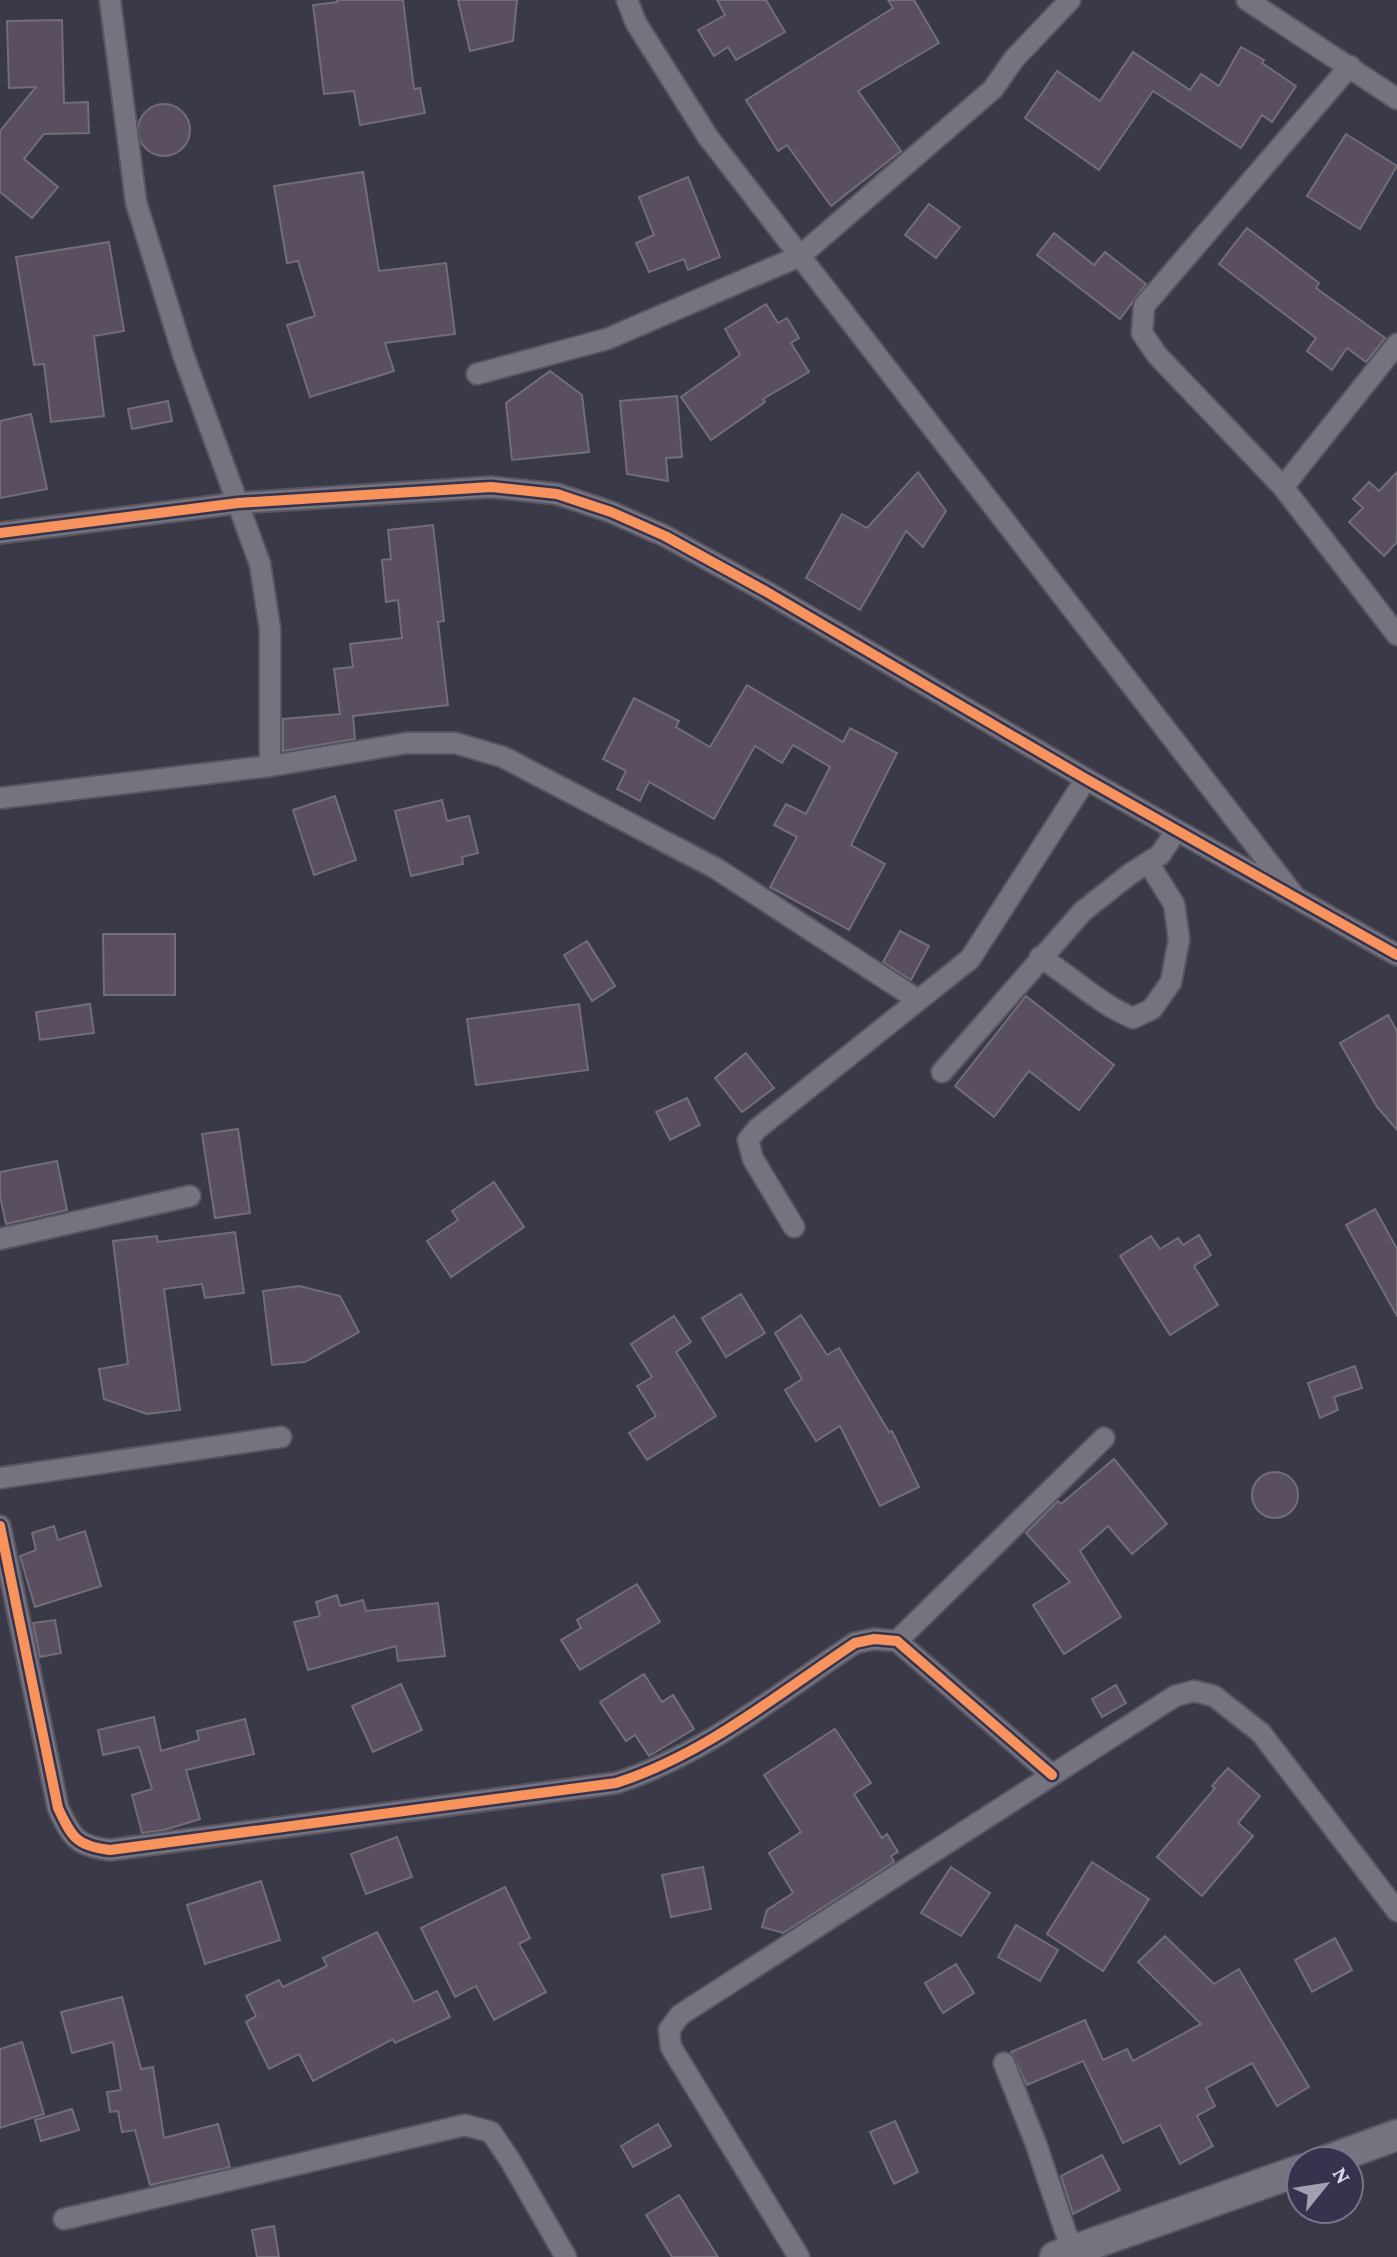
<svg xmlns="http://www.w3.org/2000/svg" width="1397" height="2257" viewBox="0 0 1397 2257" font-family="'Crimson Pro',serif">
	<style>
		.building { fill: #594f5f; stroke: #726d78; stroke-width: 2 }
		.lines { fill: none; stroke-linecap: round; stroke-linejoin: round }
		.minor-casing { stroke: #565561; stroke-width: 24 }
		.secondary-casing { stroke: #565561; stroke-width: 34 }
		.minor { stroke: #74737e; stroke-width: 20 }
		.secondary { stroke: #74737e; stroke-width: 30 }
		.cycleway-casing { stroke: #35334d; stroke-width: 15 }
		.cycleway { stroke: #f8935d; stroke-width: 10 }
	</style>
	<rect width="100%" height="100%" fill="#3a3947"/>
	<!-- building -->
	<g class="building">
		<polygon points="337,0 403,0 414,89 420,88 425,113 360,125 354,91 324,94 313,5 337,2"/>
		<polygon points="458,0 517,0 513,41 470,51"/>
		<polygon points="717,0 766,0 785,32 736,60 728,47 714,56 698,30 725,15"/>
		<polygon points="888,0 914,0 939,43 858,91 901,151 831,206 787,145 778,151 746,100 893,8"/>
		<polygon points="62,20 64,103 88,102 89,133 44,134 24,159 58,187 32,218 0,192 0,131 36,87 9,88 7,21"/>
		<polygon points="1241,47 1264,60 1262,63 1296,86 1272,122 1262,115 1241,148 1153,91 1099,170 1025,118 1057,71 1100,101 1133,52 1190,90 1201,74 1219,86"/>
		<circle cx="164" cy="130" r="26"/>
		<polygon points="1346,134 1397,166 1360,229 1307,196"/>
		<polygon points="363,172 379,271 446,263 455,334 385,343 394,371 310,397 287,325 315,316 298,261 287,263 274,186"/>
		<polygon points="688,177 720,257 688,270 684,259 649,272 636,243 654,235 639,197"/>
		<polygon points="929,204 960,227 936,258 905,235"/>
		<polygon points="1247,228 1319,283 1316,288 1385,338 1366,362 1347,348 1332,370 1307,351 1316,338 1219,264"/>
		<polygon points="1054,233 1094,265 1105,252 1146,284 1120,319 1037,255"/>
		<polygon points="109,242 124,331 94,336 104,416 51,422 44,364 34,365 16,257"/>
		<polygon points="766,304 778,323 787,318 799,338 791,343 809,372 763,399 765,402 711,440 681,397 740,355 725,329"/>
		<polygon points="550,371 582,395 589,452 512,460 506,403"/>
		<polygon points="677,396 682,457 666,458 668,481 627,474 620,401"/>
		<polygon points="168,401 172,421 132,429 128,409"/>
		<polygon points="31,414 47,489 0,498 0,421"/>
		<polygon points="918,472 946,511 923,547 906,531 860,610 806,578 842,514 867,528"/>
		<polygon points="1397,472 1397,542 1384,556 1349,522 1363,508 1353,499 1369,482 1379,491"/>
		<polygon points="433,525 444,621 438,622 448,705 353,716 355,739 283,751 283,719 340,714 334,669 353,667 350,644 402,638 398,600 386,602 382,560 391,559 388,530"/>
		<polygon points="747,685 843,742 850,728 897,753 851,845 885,864 849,930 770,887 797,837 774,825 786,804 806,814 830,767 793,745 782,763 755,746 714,819 649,782 640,801 617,789 626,771 603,759 634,698 679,721 676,727 710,747"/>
		<polygon points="335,796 356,860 314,875 293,810"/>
		<polygon points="442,800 447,821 469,816 478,853 462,857 463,864 411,876 395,811"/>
		<polygon points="900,931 929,946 911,980 883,962"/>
		<polygon points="103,934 175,934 175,995 104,995"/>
		<polygon points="587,941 615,986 592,1001 564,955"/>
		<polygon points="1026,996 1114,1065 1079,1110 1029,1071 994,1117 955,1086"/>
		<polygon points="90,1004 94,1033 40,1040 36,1012"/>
		<polygon points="579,1004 588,1070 476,1085 467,1019"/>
		<polygon points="1388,1015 1397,1031 1397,1130 1377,1107 1340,1043"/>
		<polygon points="746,1053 774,1088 742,1112 715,1078"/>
		<polygon points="687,1098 700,1125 670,1140 656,1112"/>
		<polygon points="238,1129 250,1213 215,1218 202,1134"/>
		<polygon points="57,1161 67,1210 6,1224 0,1196 0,1172"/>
		<polygon points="494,1182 524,1227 451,1277 427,1241 458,1220 452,1211"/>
		<polygon points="1375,1209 1397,1249 1397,1316 1346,1225"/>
		<polygon points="235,1232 244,1293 205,1298 202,1284 164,1289 180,1410 147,1414 104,1399 99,1369 128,1364 113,1241 157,1236 158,1242"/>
		<polygon points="1199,1235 1211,1255 1194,1266 1218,1305 1170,1335 1120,1256 1151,1236 1160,1249 1178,1238 1183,1245"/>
		<polygon points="299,1286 340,1296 359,1332 305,1362 272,1365 263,1291"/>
		<polygon points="741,1294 765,1333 726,1357 702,1318"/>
		<polygon points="801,1315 827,1355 839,1348 889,1432 892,1431 919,1487 880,1506 840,1426 816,1441 785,1390 802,1379 775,1333"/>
		<polygon points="674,1316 691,1342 676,1352 716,1416 647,1460 629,1433 656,1416 637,1386 652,1377 631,1344"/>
		<polygon points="1355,1366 1362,1388 1334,1397 1338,1410 1320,1418 1308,1383"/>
		<polygon points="1114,1459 1167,1524 1132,1554 1108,1526 1080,1551 1121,1617 1064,1654 1033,1605 1070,1582 1026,1533 1058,1501 1061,1504"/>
		<circle cx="1275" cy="1495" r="23"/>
		<polygon points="54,1526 58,1540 85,1531 101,1586 35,1607 20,1556 36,1550 32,1533"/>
		<polygon points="637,1584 660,1622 580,1670 561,1640 581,1628 577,1620"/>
		<polygon points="337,1595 340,1606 363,1600 366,1611 438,1603 445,1656 398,1661 396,1646 308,1670 294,1622 320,1616 316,1602"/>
		<polygon points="55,1620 61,1653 40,1657 33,1623"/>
		<polygon points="644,1674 662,1702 673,1695 694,1729 649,1756 635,1735 626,1741 600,1702"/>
		<polygon points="401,1684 422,1730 373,1752 352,1706"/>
		<polygon points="1116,1685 1126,1703 1102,1717 1092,1699"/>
		<polygon points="154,1717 161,1751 199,1740 197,1731 245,1719 254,1754 186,1770 200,1819 164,1830 142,1833 132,1795 152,1789 139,1747 103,1755 98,1730"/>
		<polygon points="835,1729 871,1783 854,1794 882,1838 887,1834 898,1852 891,1856 894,1862 783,1933 762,1927 767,1910 793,1893 769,1853 801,1832 764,1775"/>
		<polygon points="1228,1768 1260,1796 1238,1823 1253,1836 1202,1896 1157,1857 1215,1788 1212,1786"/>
		<polygon points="397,1837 412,1877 366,1894 351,1854"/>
		<polygon points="1092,1862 1149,1899 1103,1971 1047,1934"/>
		<polygon points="703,1867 711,1909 671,1917 662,1875"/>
		<polygon points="951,1867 990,1893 961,1936 921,1913"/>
		<polygon points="261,1881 280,1940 205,1964 187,1905"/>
		<polygon points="505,1887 530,1938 519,1944 546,1992 494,2020 476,1986 455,1997 421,1928"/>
		<polygon points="1016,1925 1058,1950 1040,1981 998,1957"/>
		<polygon points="377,1932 414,2002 437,1991 450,2017 395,2043 393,2039 313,2081 299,2054 269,2069 246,2022 256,2016 246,1996 279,1980 283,1987 327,1966 323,1958"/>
		<polygon points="1165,1936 1214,1984 1239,1969 1309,2087 1277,2106 1252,2063 1206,2088 1215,2106 1197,2116 1213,2146 1180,2164 1160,2125 1123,2143 1083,2061 1027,2085 1011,2052 1085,2020 1103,2060 1127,2049 1133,2061 1201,2024 1138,1962"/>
		<polygon points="1335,1938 1352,1970 1312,1992 1295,1960"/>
		<polygon points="956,1964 974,1993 943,2013 925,1983"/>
		<polygon points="122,1997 141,2069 153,2067 164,2138 218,2124 230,2167 150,2185 135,2130 122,2132 118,2111 110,2112 107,2092 121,2090 113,2042 72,2053 61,2012"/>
		<polygon points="22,2042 44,2114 0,2128 0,2049"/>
		<polygon points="72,2109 79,2130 41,2141 35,2120"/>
		<polygon points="895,2121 918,2172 894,2184 870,2132"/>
		<polygon points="658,2124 671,2146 633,2167 621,2146"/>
		<polygon points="1102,2155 1120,2190 1073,2214 1061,2176"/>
		<polygon points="679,2195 718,2257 672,2257 646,2215"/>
		<polygon points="274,2226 279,2257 257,2257 252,2230"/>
	</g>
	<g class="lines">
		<defs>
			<g id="minor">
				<polyline points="110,0 136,202 183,354 260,564 270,629 270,766"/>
				<polyline points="627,0 636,23 708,137 1293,894"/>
				<polyline points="1247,0 1397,99"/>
				<polyline points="1350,66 1144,306 1142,333 1157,355 1283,487 1397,635"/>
				<polyline points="477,374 607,339 800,256 993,89 1014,59 1070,0"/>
				<polyline points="1283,487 1397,344"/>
				<polyline points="0,533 238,503 491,487 557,494 611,512 665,536 765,591 1086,779 1397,955"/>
				<polyline points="0,798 270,766 407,743 455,743 503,757 717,869 918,1000"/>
				<path d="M1040,957C1072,977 1099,1004 1133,1018L1152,1009L1171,982L1179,939L1174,904L1149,864"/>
				<polyline points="942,1072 1083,911 1130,874 1160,855 1176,831"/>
				<polyline points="794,1227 753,1159 748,1140 757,1129 970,959 1086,779"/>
				<polyline points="0,1239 190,1196"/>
				<polyline points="0,1478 281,1437"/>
				<path d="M0,1526L58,1808C72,1838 77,1846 110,1850L616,1783C704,1755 778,1694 855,1643L874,1639L897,1641L1052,1775"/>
				<polyline points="897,1641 1104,1438"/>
				<polyline points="1004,2063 1036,2144 1072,2251"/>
				<polyline points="64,2219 465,2125 491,2132 510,2160 566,2257"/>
				<polyline points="799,2257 671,2047 669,2030 680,2015 1175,1696 1194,1691 1214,1696 1261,1733 1397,1911"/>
			</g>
			<g id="secondary">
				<polyline points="1326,2161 1397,2135"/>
				<polyline points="1055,2257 1301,2170"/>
			</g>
		</defs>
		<!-- minor casing -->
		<use href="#minor" class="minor-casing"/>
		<!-- secondary casing -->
		<use href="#secondary" class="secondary-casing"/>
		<!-- minor -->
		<use href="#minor" class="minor"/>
		<!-- secondary -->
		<use href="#secondary" class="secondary"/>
		<defs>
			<g id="cycleway">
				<polyline points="0,533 238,503 491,487 557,494 611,512 665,536 765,591 1086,779 1397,955"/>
				<path d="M0,1526L58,1808C72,1838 77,1846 110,1850L616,1783C704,1755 778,1694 855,1643L874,1639L897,1641L1052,1775"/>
			</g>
		</defs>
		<!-- cycleway casing -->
		<use href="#cycleway" class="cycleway-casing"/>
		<!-- cycleway -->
		<use href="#cycleway" class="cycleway"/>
	</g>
	<!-- north arrow -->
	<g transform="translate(1325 2185) rotate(60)"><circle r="38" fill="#35334d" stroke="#77758b" stroke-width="2"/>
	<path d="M0-6L14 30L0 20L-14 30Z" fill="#a1a0b0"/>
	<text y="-12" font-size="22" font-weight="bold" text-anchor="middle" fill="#d9d8e8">N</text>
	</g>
</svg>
